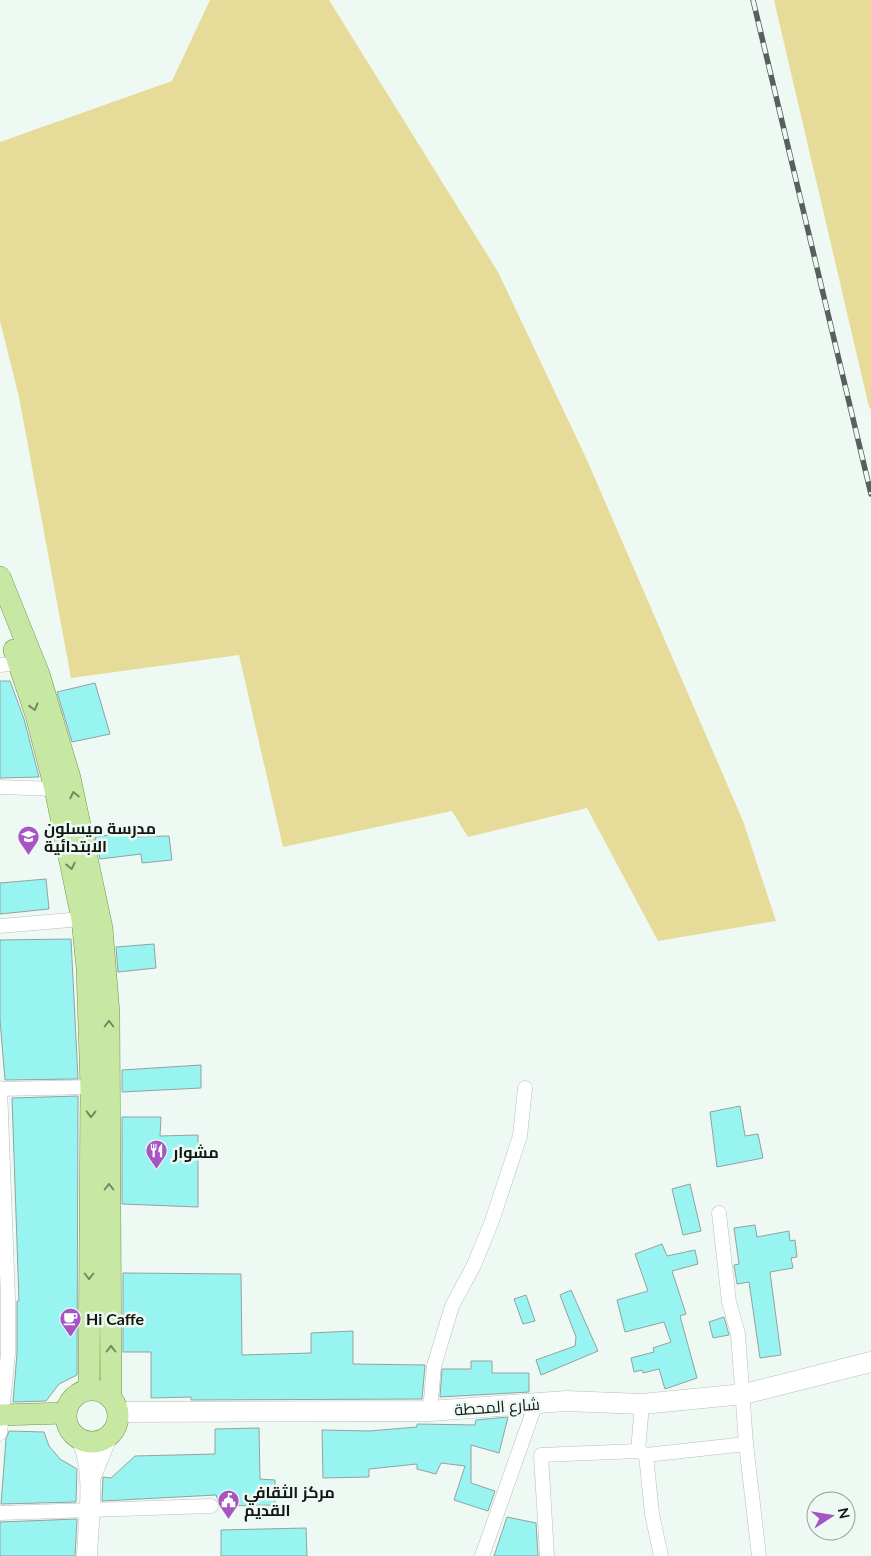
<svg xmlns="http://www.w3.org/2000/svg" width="871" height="1556" viewBox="0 0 871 1556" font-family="Lato,Cairo,sans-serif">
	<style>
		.green { fill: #e6db98 }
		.building { fill: #97f4f1; stroke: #95a1a0 }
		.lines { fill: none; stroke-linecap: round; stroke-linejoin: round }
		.street-casing { stroke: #b5c0ba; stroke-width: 15 }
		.secondary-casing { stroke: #b5c0ba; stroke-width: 21 }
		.primary-casing { stroke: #6e9549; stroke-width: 22 }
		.street { stroke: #fff; stroke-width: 14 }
		.secondary { stroke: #fff; stroke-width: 20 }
		.primary { stroke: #c6e8a3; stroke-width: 21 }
		.rail-casing { stroke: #595f5c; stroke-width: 5.5 }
		.rail { stroke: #eef9f3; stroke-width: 4; stroke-dasharray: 11; stroke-linecap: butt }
		.oneway { stroke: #758a63 }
		.labels { text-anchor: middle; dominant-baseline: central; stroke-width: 5; stroke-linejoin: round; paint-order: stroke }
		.poi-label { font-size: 16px; font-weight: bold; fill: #121614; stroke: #eef9f3; text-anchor: start }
		.street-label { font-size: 16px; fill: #121614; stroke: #eef9f3 }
	</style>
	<rect width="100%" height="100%" fill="#eef9f3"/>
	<!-- green -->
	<g class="green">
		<polygon points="210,0 329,0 498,272 587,460 743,821 776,921 658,941 587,808 468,837 452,811 283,847 239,655 71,678 19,397 0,321 0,142 172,81"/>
		<polygon points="774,0 871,0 871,409 869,407"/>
	</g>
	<!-- building -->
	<g class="building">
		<polygon points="0,681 10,681 24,719 39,777 0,778"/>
		<polygon points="95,683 110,734 72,742 57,692"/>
		<polygon points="133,832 133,837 169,836 172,860 142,863 141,854 100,859 95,837"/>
		<polygon points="46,879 49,909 0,914 0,883"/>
		<polygon points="71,939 78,1079 5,1080 0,1020 0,940"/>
		<polygon points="154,944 156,968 118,972 116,947"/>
		<polygon points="201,1065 201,1088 122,1092 122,1070"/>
		<polygon points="78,1096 77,1375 59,1384 46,1401 13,1402 17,1353 17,1301 19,1301 12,1098"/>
		<polygon points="740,1106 745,1136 758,1134 763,1158 717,1167 710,1112"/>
		<polygon points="122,1117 161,1117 160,1136 198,1135 198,1207 122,1204"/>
		<polygon points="690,1184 701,1231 683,1235 672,1189"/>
		<polygon points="755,1225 757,1237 789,1231 790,1241 795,1240 797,1257 791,1258 793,1268 770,1272 781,1355 760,1358 749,1282 737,1284 734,1265 739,1264 734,1228"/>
		<polygon points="662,1244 667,1256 695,1250 698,1264 672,1271 686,1314 680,1316 697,1378 665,1389 659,1369 643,1373 642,1370 634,1372 631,1358 654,1352 653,1348 671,1342 664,1322 625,1332 617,1300 648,1291 635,1254"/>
		<polygon points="123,1273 241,1274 242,1355 311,1353 311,1333 353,1331 353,1364 425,1365 422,1399 191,1400 191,1397 151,1398 151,1352 123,1352"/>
		<polygon points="571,1290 598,1351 541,1375 536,1360 575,1346 576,1337 560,1295"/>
		<polygon points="526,1295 535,1321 523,1324 514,1299"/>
		<polygon points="724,1317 729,1335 713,1338 709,1322"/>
		<polygon points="471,1361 492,1361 492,1373 529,1373 529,1392 440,1397 442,1369 471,1369"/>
		<polygon points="508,1417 499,1453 471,1445 471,1483 495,1491 488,1511 454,1500 465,1466 441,1463 436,1474 417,1469 417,1464 369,1469 369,1477 323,1478 322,1430 369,1431 417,1427 417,1424 475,1425 476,1420"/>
		<polygon points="259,1428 260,1479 275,1480 275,1505 220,1506 216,1495 102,1501 103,1477 111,1478 135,1456 215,1454 215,1429"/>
		<polygon points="9,1431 44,1432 49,1446 60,1459 77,1469 76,1502 1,1504 6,1439"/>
		<polygon points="507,1517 536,1523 538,1556 494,1556"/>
		<polygon points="77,1519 75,1556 0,1556 0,1522"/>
		<polygon points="306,1528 307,1556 221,1556 221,1530"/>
	</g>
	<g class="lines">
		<defs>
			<g id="street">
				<polyline points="0,665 20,663 26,667"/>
				<polyline points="0,787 55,789"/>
				<polyline points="0,926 82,919"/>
				<polyline points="0,1088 8,1298 8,1353 0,1433"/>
				<polyline points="0,1089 91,1087"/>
				<polyline points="719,1213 729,1302 738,1334 746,1444 759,1556"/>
				<polyline points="430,1411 434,1366 452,1306 474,1265 492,1221 520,1136 525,1088"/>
				<polyline points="638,1451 642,1404"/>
				<polyline points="646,1455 652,1514 661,1556"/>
				<polyline points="0,1513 211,1506"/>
				<polyline points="482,1556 536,1403"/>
				<polyline points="547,1556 541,1455 638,1451 646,1455 746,1444"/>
			</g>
			<g id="secondary">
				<polyline points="118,1412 430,1411 566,1401 642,1404 744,1394 871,1362"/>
				<path d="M81,1439C97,1469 88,1522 87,1556"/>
				<polyline points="91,1476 107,1437"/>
			</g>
			<g id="primary">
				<polyline points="0,577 39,674 70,778 102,928 109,1013 111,1398"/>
				<polyline points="14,650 36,715 55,789 82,919 87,968 91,1087 89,1390"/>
				<circle cx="92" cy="1416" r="26"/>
				<polyline points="0,1415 66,1413"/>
			</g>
		</defs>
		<!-- street casing -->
		<use href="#street" class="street-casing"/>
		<!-- secondary casing -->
		<use href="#secondary" class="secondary-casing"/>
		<!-- primary casing -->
		<use href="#primary" class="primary-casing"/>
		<!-- street -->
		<use href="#street" class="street"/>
		<!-- secondary -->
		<use href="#secondary" class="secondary"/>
		<!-- primary -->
		<use href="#primary" class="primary"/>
		<defs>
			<polyline id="rail" points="753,0 871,494"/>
		</defs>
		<!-- rail casing -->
		<use href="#rail" class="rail-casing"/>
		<!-- rail -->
		<use href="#rail" class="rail"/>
	</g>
	<!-- one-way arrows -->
	<defs><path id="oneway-chevron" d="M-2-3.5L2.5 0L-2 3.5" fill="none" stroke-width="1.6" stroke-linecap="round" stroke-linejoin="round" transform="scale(1.25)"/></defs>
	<g class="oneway">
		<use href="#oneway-chevron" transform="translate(34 707) rotate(73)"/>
		<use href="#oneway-chevron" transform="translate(74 795) rotate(-102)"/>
		<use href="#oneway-chevron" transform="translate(71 866) rotate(78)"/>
		<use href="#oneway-chevron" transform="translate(109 1024) rotate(-90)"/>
		<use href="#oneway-chevron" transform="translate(91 1114) rotate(91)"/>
		<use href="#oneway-chevron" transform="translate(109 1187) rotate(-90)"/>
		<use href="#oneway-chevron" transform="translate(89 1276) rotate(90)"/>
		<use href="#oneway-chevron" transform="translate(111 1349) rotate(-90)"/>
	</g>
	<!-- icons -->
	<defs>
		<symbol id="school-pin" viewBox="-11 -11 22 30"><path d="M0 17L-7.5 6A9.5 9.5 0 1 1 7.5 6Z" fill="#a754c4" stroke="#eef9f3"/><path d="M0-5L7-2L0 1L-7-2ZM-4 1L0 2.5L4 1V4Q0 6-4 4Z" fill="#fff"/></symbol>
		<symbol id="restaurant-pin" viewBox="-11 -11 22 30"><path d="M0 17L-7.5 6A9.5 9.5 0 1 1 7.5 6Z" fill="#a754c4" stroke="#eef9f3"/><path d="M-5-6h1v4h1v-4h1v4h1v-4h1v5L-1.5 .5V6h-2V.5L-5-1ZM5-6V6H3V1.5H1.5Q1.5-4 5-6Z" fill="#fff"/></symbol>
		<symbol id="cafe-pin" viewBox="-11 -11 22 30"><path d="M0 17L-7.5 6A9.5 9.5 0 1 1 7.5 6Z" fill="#a754c4" stroke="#eef9f3"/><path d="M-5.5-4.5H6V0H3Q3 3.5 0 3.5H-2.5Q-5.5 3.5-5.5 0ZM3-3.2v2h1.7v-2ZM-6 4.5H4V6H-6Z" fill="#fff"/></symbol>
		<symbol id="civic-pin" viewBox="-11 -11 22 30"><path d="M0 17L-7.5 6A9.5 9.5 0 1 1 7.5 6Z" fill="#a754c4" stroke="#eef9f3"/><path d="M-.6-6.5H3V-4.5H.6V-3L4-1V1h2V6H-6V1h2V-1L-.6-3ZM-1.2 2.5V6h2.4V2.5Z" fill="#fff"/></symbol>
	</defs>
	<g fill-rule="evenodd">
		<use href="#school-pin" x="16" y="824" width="25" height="34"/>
		<use href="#restaurant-pin" x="144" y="1138" width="25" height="34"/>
		<use href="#cafe-pin" x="58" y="1306" width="25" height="34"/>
		<use href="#civic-pin" x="216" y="1488" width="25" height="34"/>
	</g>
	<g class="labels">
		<!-- poi labels -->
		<g class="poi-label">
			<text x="44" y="827">مدرسة ميسلون<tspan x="44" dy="18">الابتدائية</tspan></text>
			<text x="173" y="1151">مشوار</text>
			<text x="86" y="1318">Hi Caffe</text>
			<text x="244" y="1491">مركز الثقافي<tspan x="244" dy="18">القديم</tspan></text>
		</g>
		<!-- street labels -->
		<g class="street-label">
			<text transform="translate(497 1406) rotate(-4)">شارع المحطة</text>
		</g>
	</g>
	<!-- north arrow -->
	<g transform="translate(831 1516) rotate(78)"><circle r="24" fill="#eef9f3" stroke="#969e9a"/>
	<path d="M0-4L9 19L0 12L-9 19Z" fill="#a754c4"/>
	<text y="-8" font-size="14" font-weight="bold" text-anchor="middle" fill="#121614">N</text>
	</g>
</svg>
